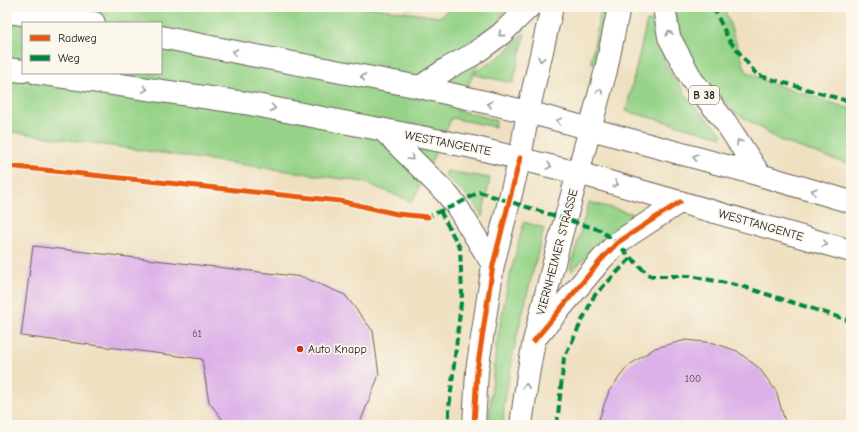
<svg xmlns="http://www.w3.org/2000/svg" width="858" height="432" viewBox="0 0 858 432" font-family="'Comic Neue',sans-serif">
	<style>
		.green { fill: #96d388; stroke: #597852; fill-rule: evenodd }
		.building { fill: #dcb0e8 }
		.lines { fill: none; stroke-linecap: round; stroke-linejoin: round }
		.minor-casing { stroke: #666156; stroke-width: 24 }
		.primary-casing { stroke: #666156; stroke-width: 24 }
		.minor { stroke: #fff; stroke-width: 22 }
		.primary { stroke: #fff; stroke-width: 22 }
		.quiet { stroke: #00873e; stroke-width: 4; stroke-dasharray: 8 4; stroke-linecap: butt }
		.cycleway-casing { stroke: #fbf7ec; stroke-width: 8 }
		.cycleway { stroke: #e8590c; stroke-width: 5 }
		.oneway { stroke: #999 }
		.poi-dot { fill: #c8321e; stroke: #fbf7ec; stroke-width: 1.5 }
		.labels { text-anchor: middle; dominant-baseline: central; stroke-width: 3.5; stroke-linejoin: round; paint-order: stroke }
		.number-label { font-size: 10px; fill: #4c414f }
		.shield { fill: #fbf7ec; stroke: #5f5e5a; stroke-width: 1 }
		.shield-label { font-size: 11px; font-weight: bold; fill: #1c1c1c }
		.street-label { font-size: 12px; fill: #1c1c1c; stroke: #fbf7ec }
		.poi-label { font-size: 12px; fill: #1c1c1c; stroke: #fbf7ec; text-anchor: start }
	</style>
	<rect width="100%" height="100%" fill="#fbf7ec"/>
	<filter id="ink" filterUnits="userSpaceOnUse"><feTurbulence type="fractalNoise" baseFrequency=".025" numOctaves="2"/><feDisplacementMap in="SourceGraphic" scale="8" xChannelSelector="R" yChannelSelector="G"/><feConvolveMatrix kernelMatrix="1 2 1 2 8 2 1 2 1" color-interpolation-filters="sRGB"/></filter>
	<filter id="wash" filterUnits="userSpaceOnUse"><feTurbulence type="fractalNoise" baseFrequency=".012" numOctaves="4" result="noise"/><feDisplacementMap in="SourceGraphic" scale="16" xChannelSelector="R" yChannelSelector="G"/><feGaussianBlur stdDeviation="0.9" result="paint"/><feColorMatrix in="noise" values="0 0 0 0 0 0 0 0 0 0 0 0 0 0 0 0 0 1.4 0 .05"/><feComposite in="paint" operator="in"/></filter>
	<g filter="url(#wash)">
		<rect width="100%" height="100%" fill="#efe0c1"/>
		<!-- green -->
		<g class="green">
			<path d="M7,7H368L439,17L452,7H506L456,110L478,115L496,121L495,127L452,118L412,202L364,182L7,131ZM23,23H161V73H23Z"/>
			<polygon points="601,7 610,7 600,64 591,62"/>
			<polygon points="674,7 724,7 746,71 770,83 851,109 851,164 839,161 781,141 733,111 695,67 676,24"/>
			<polygon points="647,21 652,21 666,65 694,106 723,134 722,137 626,111"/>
			<polygon points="522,34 525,34 513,83 476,75 475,72 504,54"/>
			<polygon points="447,171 490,178 482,217 475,204 445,175"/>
			<polygon points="589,202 638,215 599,244 572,271 570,269"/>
			<polygon points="524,222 544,228 516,339 504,405 503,425 489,425 489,416 496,347 508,283"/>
		</g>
		<g id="blocks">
			<!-- building -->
			<g class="building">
				<polygon points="33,246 303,277 345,295 373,331 379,375 359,425 227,425 209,402 202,359 21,336"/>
				<polygon points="686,340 714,343 737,351 759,368 776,391 786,425 597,425 609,391 628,366 655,348"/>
			</g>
		</g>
	</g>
	<g filter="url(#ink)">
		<use href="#blocks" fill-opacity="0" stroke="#666156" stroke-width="1"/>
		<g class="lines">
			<defs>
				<g id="minor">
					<polyline points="383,130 446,193 456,205 493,265"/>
					<polyline points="538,335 601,260 617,243 658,216 680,202"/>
					<polyline points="474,425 477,371 493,265 520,158"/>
					<polyline points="521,425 528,375 534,341 561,235 578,173"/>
				</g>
				<g id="primary">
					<polyline points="664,7 669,37 692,80 726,123 760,175"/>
					<polyline points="7,12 94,23"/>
					<polyline points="161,37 251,55 420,87 528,112 760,175 851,202"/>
					<polyline points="7,69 23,71"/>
					<polyline points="37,73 245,103 472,147 578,173 851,251"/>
					<polyline points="420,87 448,68 474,54 501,34 529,7"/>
					<polyline points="520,158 528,112 552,7"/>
					<polyline points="578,173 606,70 619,7"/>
				</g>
			</defs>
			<!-- minor casing -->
			<use href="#minor" class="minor-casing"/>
			<!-- primary casing -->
			<use href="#primary" class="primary-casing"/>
			<!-- minor -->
			<use href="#minor" class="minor"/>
			<!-- primary -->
			<use href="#primary" class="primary"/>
			<!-- quiet -->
			<g class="quiet">
				<polyline points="403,7 406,8 413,7"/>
				<polyline points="713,7 729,40 757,75 851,102"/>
				<polyline points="440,211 460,248 462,294 449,409 449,425"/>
				<polyline points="425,216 428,217 440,211 456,205 479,192 600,230 617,243 631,258 650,276 690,276 741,286 851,321"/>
				<polyline points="557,425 564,358 594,296 631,258"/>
			</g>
			<defs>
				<g id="cycleway">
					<polyline points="7,166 340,201 397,214 428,217"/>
					<polyline points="534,341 601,260 617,243 658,216 680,202"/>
					<polyline points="474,425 477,371 493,265 520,158"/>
				</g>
			</defs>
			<!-- cycleway casing -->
			<use href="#cycleway" class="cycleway-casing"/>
			<!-- cycleway -->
			<use href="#cycleway" class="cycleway"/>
		</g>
		<!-- one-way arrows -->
		<defs><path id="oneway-chevron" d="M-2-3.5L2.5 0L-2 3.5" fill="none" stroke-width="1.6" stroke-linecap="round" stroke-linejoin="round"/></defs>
		<g class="oneway">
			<use href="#oneway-chevron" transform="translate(669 33) rotate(-104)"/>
			<use href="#oneway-chevron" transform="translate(501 34) rotate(140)"/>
			<use href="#oneway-chevron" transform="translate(235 52) rotate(-168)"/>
			<use href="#oneway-chevron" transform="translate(541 59) rotate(103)"/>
			<use href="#oneway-chevron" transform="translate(363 77) rotate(-169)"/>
			<use href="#oneway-chevron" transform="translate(145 89) rotate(8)"/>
			<use href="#oneway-chevron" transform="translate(600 91) rotate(-75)"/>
			<use href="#oneway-chevron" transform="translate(490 104) rotate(-167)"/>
			<use href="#oneway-chevron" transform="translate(273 108) rotate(11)"/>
			<use href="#oneway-chevron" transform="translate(559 121) rotate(-165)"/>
			<use href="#oneway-chevron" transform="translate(739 142) rotate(-123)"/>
			<use href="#oneway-chevron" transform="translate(695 157) rotate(-165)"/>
			<use href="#oneway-chevron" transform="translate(411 158) rotate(45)"/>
			<use href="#oneway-chevron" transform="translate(549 166) rotate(14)"/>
			<use href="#oneway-chevron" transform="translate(616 184) rotate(16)"/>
			<use href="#oneway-chevron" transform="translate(814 191) rotate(-163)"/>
			<use href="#oneway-chevron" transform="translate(825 244) rotate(16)"/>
			<use href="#oneway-chevron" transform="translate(526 386) rotate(-83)"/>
		</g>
	</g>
	<!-- markers -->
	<circle class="poi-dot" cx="300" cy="349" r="4"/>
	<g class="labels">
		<!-- number labels -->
		<g class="number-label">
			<text x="197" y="334">61</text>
			<text x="693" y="379">100</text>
		</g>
		<!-- shield labels -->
		<rect class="shield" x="689" y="86" width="30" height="18" rx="3"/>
		<g class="shield-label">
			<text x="704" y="95">B 38</text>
		</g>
		<!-- street labels -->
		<g class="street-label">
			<text transform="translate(448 143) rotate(11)">WESTTANGENTE</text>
			<text transform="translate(761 225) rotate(16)">WESTTANGENTE</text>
			<text transform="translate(557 252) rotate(-75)">VIERNHEIMER STRASSE</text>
		</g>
		<!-- poi labels -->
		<g class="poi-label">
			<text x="308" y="349">Auto Knapp</text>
		</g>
	</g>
	<!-- margin -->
	<rect width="858" height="432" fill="none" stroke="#fbf7ec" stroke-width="24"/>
	<!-- legend -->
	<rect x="22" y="22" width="140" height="52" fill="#fbf7ec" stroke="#a29f99"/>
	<rect x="30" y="35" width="20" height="6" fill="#e8590c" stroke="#a29f99"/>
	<text x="58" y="42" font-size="12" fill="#1c1c1c">Radweg</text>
	<rect x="30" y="55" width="20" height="6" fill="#00873e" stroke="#a29f99"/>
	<text x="58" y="62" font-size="12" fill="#1c1c1c">Weg</text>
</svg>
